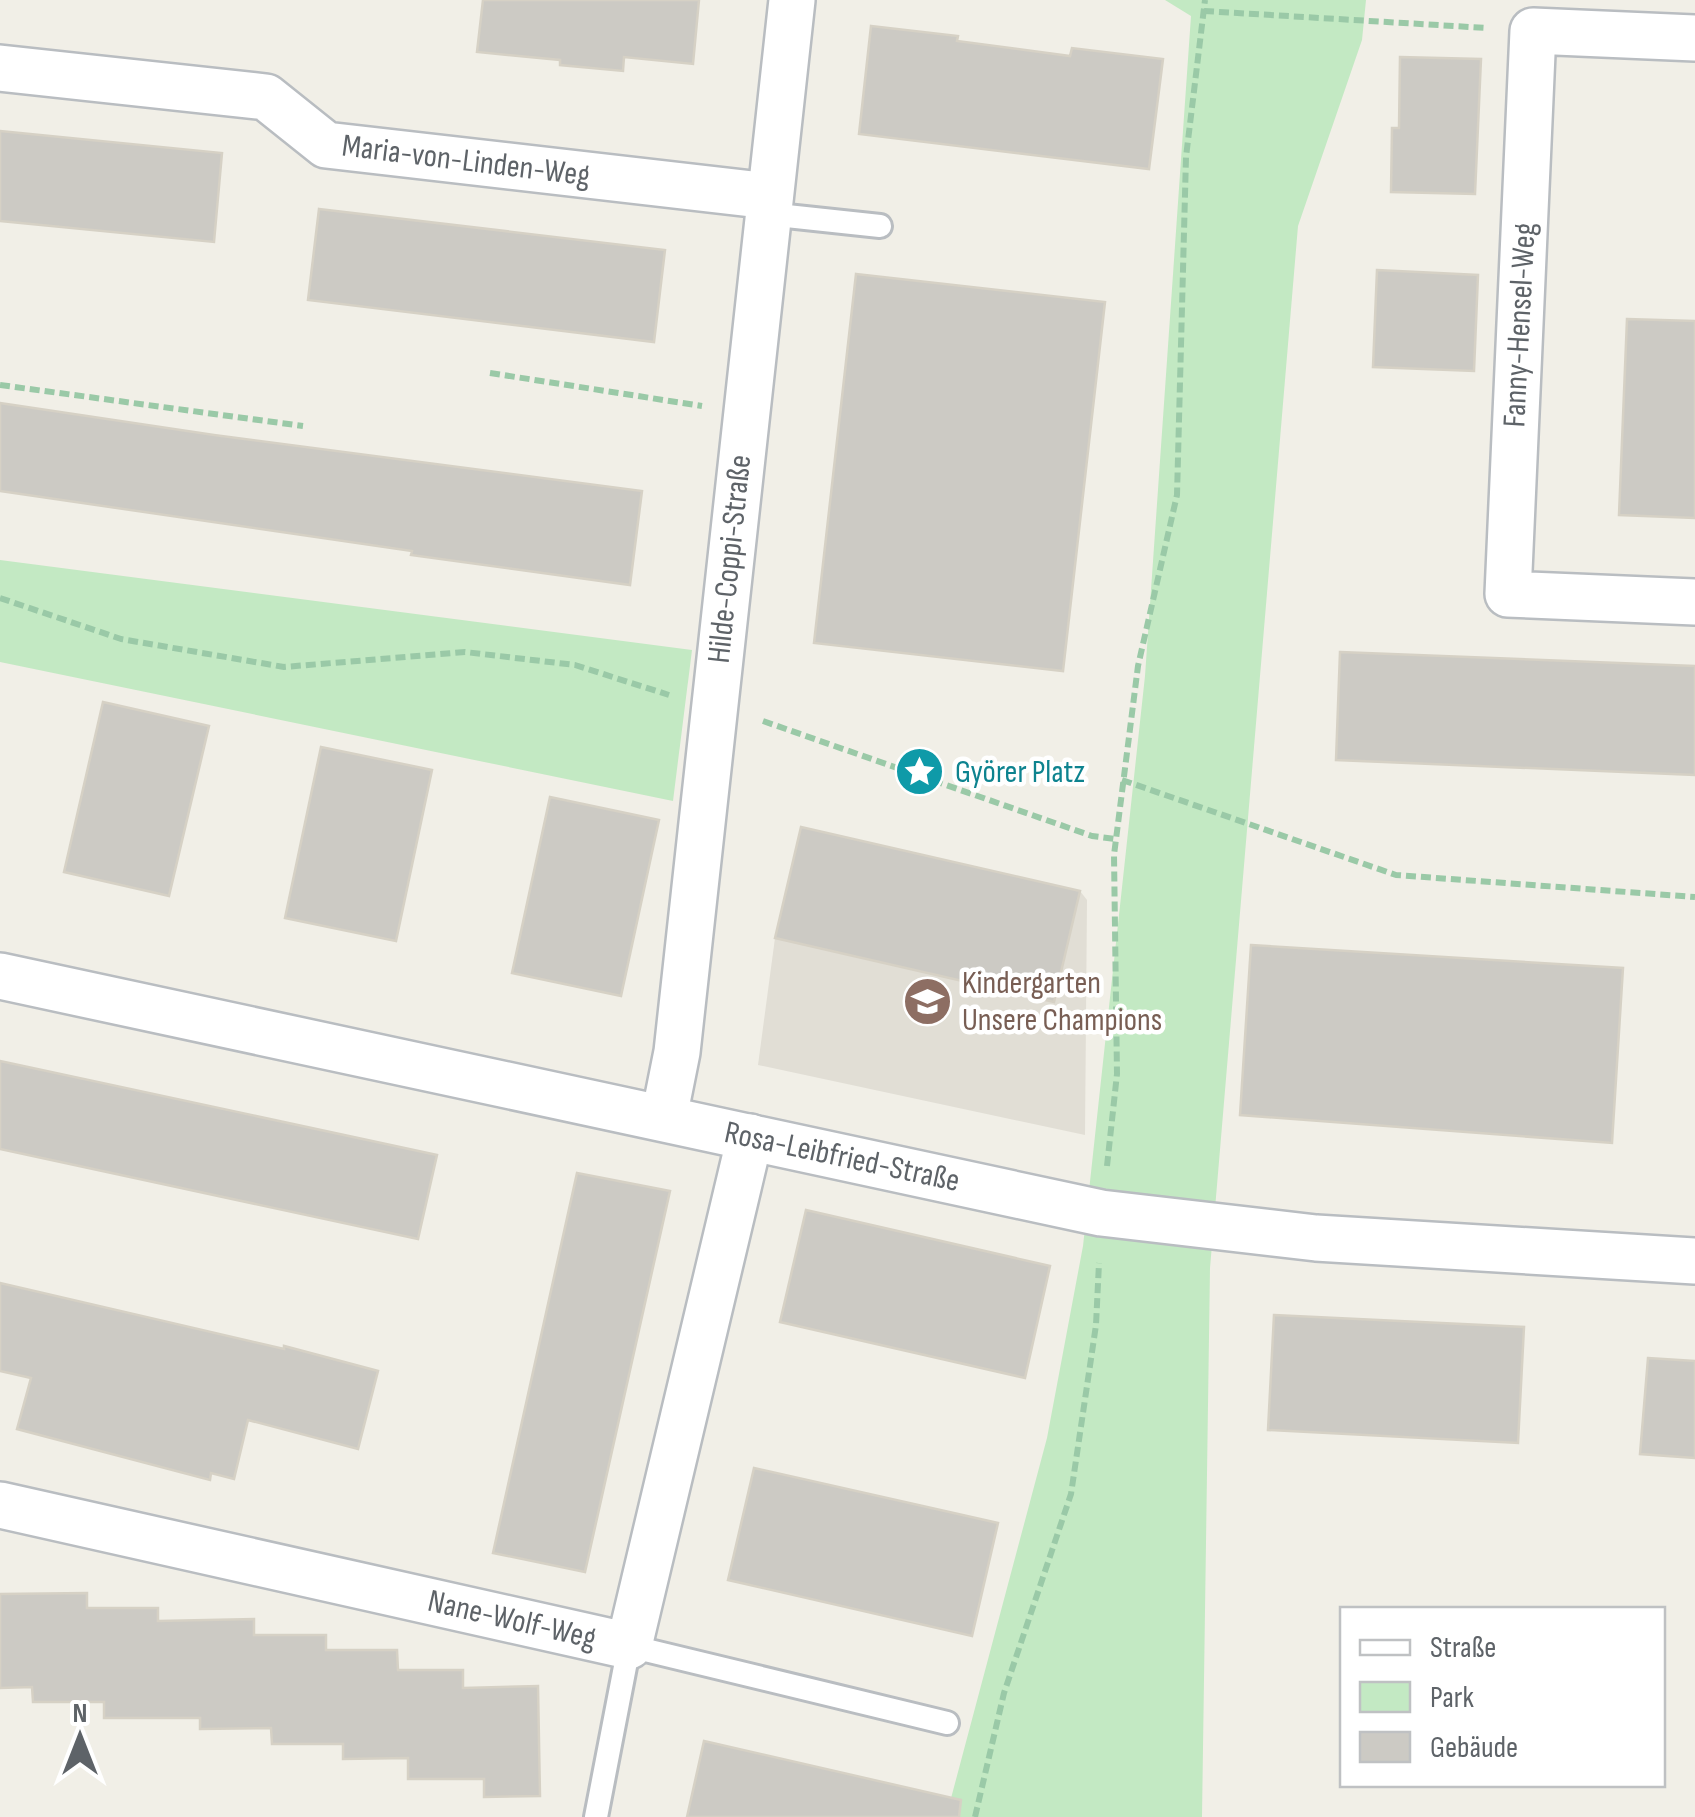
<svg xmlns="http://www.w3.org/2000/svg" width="1695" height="1817" viewBox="0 0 1695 1817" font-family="'Sofia Sans Condensed',sans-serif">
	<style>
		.education { fill: #e1ded5 }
		.green { fill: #c3e9c3 }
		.building { fill: #cccac4; stroke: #d6d1c5; stroke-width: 2.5 }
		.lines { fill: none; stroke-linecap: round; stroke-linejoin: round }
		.service-casing { stroke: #b9bdc1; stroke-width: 28 }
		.minor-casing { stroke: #b9bdc1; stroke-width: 50 }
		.path { stroke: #9ac9a7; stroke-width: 6; stroke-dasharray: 10 5; stroke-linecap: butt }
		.service { stroke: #fff; stroke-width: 22 }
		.minor { stroke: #fff; stroke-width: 45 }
		.labels { text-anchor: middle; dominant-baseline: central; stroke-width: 9; stroke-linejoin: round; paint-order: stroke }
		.street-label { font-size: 32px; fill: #5e6368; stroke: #fff }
		.culture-label { font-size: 32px; fill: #0d838f; stroke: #fff; text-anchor: start }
		.education-label { font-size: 32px; fill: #785e54; stroke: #fff; text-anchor: start }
	</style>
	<rect width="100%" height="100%" fill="#f1efe7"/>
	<!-- education -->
	<polygon class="education" points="801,827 1080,891 1087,900 1085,1135 758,1065 775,938"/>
	<!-- green -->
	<g class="green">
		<polygon points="1165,0 1366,0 1362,40 1298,226 1210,1268 1202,1817 946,1817 1047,1438 1083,1246 1145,676 1191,16"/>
		<polygon points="0,560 692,650 673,801 0,662"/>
	</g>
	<!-- building -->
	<g class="building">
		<polygon points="483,0 699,0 693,64 624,57 623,71 560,65 560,60 477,52"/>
		<polygon points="871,26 958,36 957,41 1070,56 1072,48 1163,59 1149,169 859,134"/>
		<polygon points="1400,57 1481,59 1475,194 1391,192 1392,128 1399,128"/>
		<polygon points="0,131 222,153 214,242 0,221"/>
		<polygon points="319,209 665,250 654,342 308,300"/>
		<polygon points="1377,270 1478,275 1474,371 1373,367"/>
		<polygon points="856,274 1105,302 1063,671 814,643"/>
		<polygon points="1627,319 1695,321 1695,518 1619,515"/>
		<polygon points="0,403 214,435 642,491 630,585 411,555 412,551 0,491"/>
		<polygon points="1340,652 1695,666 1695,775 1336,760"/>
		<polygon points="103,702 209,726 169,896 64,872"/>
		<polygon points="321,747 432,770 396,941 285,918"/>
		<polygon points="550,797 659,820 621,996 512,973"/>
		<polygon points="801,827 1080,891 1054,1002 775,938"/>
		<polygon points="1251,945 1623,968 1612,1143 1240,1115"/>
		<polygon points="0,1061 437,1155 418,1239 0,1149"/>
		<polygon points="577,1173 670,1191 585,1572 493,1553"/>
		<polygon points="806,1210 1050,1266 1025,1378 780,1322"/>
		<polygon points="0,1283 284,1349 284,1346 378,1371 358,1449 248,1420 234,1479 211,1473 210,1480 17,1429 31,1378 0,1371"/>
		<polygon points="1274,1315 1524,1327 1518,1443 1268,1430"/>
		<polygon points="1648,1358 1695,1361 1695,1458 1640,1454"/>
		<polygon points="754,1468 998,1523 972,1636 728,1580"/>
		<polygon points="87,1593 87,1608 158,1608 158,1621 254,1619 254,1635 326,1635 326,1650 397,1650 398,1670 463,1670 463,1688 538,1686 540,1796 484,1797 484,1779 408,1779 408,1758 343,1759 343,1744 272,1744 271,1728 200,1729 200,1718 104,1718 104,1702 33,1702 32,1687 0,1688 0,1594"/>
		<polygon points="704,1741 961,1800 959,1817 687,1817"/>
	</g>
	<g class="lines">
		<defs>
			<g id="service">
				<polyline points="768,214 880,226"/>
				<polyline points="596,1817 629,1646 947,1723"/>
			</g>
			<g id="minor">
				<polyline points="1695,38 1533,31 1508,594 1695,602"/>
				<polyline points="0,68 266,97 326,145 770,196"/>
				<polyline points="0,976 1101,1213 1316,1238 1695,1261"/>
				<polyline points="664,1117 677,1052 792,0"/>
				<polyline points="0,1505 629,1646 750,1137"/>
			</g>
		</defs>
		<!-- service casing -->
		<use href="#service" class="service-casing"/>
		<!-- minor casing -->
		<use href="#minor" class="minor-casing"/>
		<!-- path -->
		<g class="path">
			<polyline points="1204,11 1487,28"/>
			<polyline points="490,373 702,406"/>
			<polyline points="0,385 303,426"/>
			<polyline points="0,598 121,639 284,667 465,652 575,665 669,695"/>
			<polyline points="763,721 1092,836 1115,839"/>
			<polyline points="1122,780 1396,875 1695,897"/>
			<polyline points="1107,1166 1117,1074 1114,855 1138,666 1177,495 1186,157 1205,0"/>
			<polyline points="975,1817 1004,1693 1071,1494 1096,1325 1099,1263"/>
		</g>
		<!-- service -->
		<use href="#service" class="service"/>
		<!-- minor -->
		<use href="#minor" class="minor"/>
	</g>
	<!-- icons -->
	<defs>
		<symbol id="sight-disc" viewBox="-11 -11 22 22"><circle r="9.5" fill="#0f9aa8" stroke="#fff"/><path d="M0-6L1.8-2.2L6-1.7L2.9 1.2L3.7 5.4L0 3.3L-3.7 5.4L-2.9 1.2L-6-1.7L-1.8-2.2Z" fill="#fff"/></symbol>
		<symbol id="school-disc" viewBox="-11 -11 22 22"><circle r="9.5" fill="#8d6e63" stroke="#fff"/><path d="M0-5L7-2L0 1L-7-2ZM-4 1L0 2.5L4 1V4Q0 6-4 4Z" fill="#fff"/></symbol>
	</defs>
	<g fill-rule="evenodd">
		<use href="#sight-disc" x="892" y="744" width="55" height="55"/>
		<use href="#school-disc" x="900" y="974" width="55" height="55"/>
	</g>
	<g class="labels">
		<!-- street labels -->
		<g class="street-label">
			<text transform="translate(466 161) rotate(7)">Maria-von-Linden-Weg</text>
			<text transform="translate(1520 325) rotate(-87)">Fanny-Hensel-Weg</text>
			<text transform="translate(730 559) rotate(-84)">Hilde-Coppi-Straße</text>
			<text transform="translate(842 1157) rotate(12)">Rosa-Leibfried-Straße</text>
			<text transform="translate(512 1620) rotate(13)">Nane-Wolf-Weg</text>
		</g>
		<!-- culture labels -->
		<g class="culture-label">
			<text x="955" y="772">Györer Platz</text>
		</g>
		<!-- education labels -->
		<g class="education-label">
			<text x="962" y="983">Kindergarten<tspan x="962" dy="37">Unsere Champions</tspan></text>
		</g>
	</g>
	<!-- legend -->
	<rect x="1340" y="1607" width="325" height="180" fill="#ffffff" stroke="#bfc1c3" stroke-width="2.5"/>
	<rect x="1360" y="1640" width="50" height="15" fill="#ffffff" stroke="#bfc1c3" stroke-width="2.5"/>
	<text x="1430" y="1657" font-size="30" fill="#5e6368">Straße</text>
	<rect x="1360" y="1682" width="50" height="30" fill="#c3e9c3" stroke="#bfc1c3" stroke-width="2.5"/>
	<text x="1430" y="1707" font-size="30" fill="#5e6368">Park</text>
	<rect x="1360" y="1732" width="50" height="30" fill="#cccac4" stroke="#bfc1c3" stroke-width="2.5"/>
	<text x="1430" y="1757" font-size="30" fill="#5e6368">Gebäude</text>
	<!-- north arrow -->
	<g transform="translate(80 1737)" stroke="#ffffff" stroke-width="8" paint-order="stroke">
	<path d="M0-8L18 38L0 25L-18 38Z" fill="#5e6368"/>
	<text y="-15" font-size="28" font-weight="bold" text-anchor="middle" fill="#5e6368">N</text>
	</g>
</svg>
